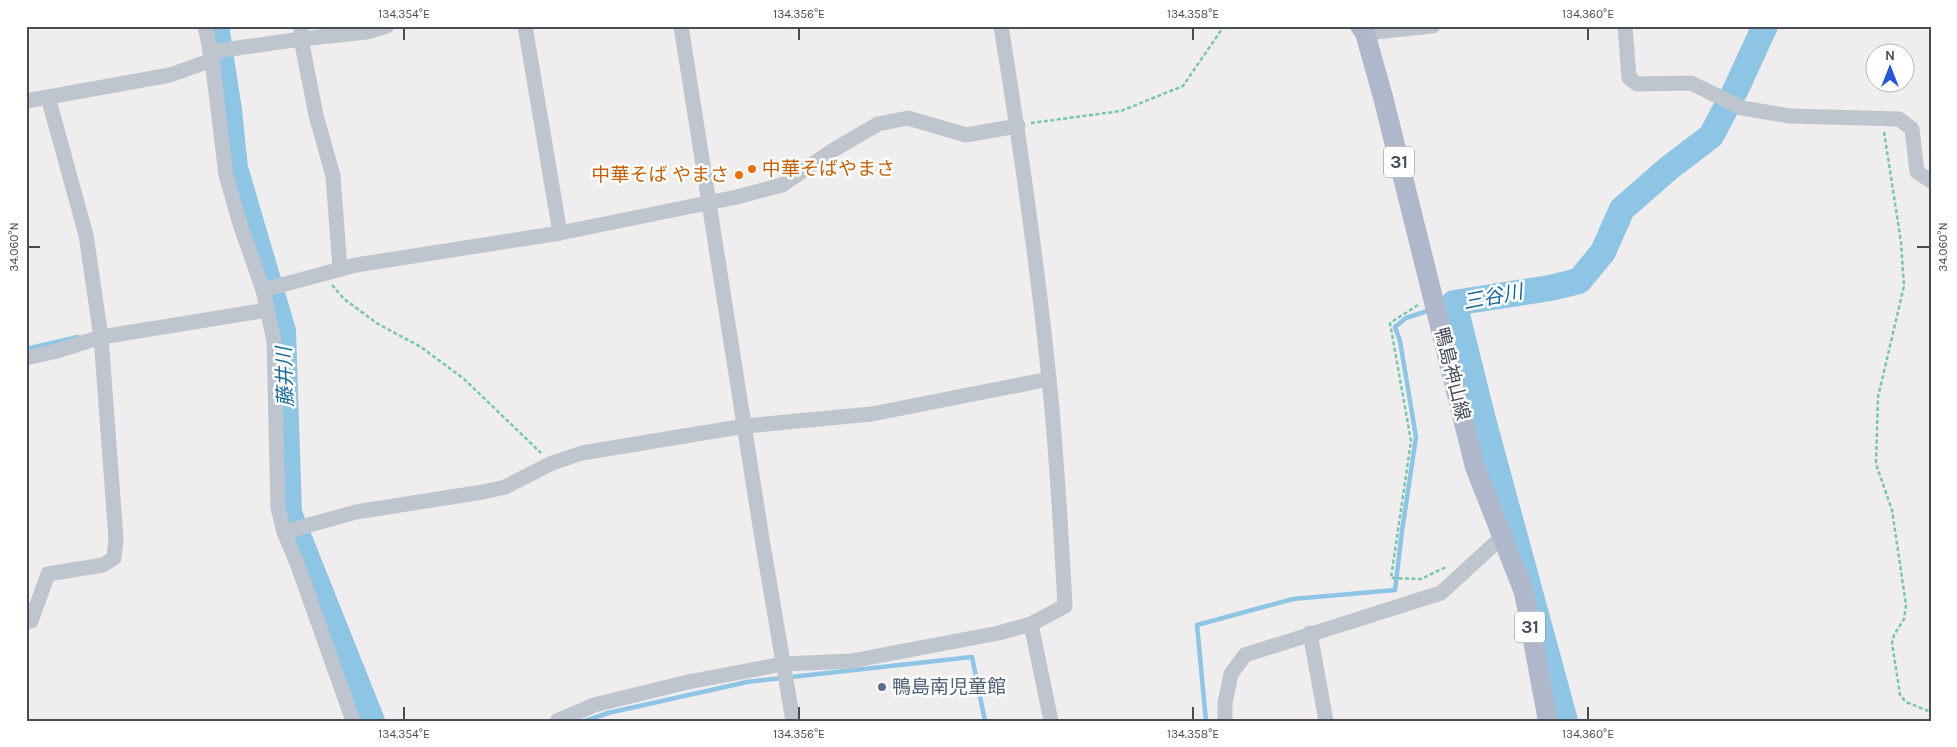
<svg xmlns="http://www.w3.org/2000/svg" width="1957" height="747" viewBox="0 0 1957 747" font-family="Karla,'Noto Sans JP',sans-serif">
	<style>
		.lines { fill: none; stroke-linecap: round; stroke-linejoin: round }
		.stream { stroke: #8ec5e4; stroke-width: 4.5 }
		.river { stroke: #8ec5e4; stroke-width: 26 }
		.path { stroke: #78c6ab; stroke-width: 2.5; stroke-dasharray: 4 2.5; stroke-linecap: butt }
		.minor { stroke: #bec5ce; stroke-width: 15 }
		.major { stroke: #aeb8ca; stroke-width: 20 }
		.ticks { fill: none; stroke: #464d59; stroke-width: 2 }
		.food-dot { fill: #e8710a; stroke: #fff; stroke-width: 2 }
		.service-dot { fill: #5c6f8a; stroke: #fff; stroke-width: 2 }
		.labels { text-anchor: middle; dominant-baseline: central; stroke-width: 5; stroke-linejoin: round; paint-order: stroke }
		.shield { fill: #fff; stroke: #7e828b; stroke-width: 1 }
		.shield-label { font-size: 18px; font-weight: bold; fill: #464d59 }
		.food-label { font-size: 19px; fill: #c56008; stroke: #fff; text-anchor: start }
		.street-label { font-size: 19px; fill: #464d59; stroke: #fff }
		.service-label { font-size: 19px; fill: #4e5e75; stroke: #fff; text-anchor: start }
		.water-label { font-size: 20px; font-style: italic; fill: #176b9b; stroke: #fff }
		.neatline { fill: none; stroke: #464d59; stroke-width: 2 }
		.ticks-label { font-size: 12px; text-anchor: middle; fill: #464d59 }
	</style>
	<rect width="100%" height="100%" fill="#efeded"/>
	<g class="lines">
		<!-- stream -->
		<g class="stream">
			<polyline points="1440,307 1454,303"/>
			<polyline points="26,349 78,337"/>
			<polyline points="585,721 608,713 747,682 972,657 985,721"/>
			<polyline points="1206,721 1197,625 1293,599 1395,590 1402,531 1416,437 1400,341 1395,327 1406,318 1430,310"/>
		</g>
		<!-- river -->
		<g class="river">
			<polyline points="216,26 229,110 235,168 283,331 289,513 372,721"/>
			<polyline points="1565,721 1482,416 1454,303 1550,288 1579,281 1603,252 1622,209 1669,168 1711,136 1735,91 1765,26"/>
		</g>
		<!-- path -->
		<g class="path">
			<polyline points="1031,123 1121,111 1183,86 1224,26"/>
			<polyline points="1884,132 1901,242 1904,286 1878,397 1876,464 1892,510 1906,605 1904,619 1894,635 1892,643 1900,695 1906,702 1931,712"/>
			<polyline points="332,285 344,299 378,324 421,347 464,379 541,453"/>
			<polyline points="1418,305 1390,323 1411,441 1391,578 1421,579 1446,567"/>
		</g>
		<!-- minor -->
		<g class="minor">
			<polyline points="205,26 212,60 226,175 240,224 263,290 274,341 278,508 284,532 297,563 353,721"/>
			<polyline points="301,26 301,39 316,115 333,176 340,269"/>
			<polyline points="525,26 560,233"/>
			<polyline points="681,26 763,545 793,721"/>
			<polyline points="1625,26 1629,78 1637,84 1691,83 1742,108 1790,116 1899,119 1912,129 1917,172 1931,181"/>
			<polyline points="1365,33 1433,26"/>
			<polyline points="210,52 301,39 367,32 387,26"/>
			<polyline points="26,101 170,75 212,60"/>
			<polyline points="263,290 356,265 560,233 737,197 782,185 835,149 878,124 908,118 966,135 1018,126"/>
			<polyline points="26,358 57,351 101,337 267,310"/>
			<polyline points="284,532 356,512 483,492 505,487 552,463 582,453 745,426 872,414 1049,379"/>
			<polyline points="26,622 31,621 48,574 103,565 114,558 116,539 101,337 86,235 48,97"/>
			<polyline points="1031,624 1051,721"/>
			<polyline points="1310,633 1326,721"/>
			<path d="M557,721L594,705L688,682L783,664L851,661L999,633L1031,624L1065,606C1061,531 1057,455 1049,379C1037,261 1020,143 1001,26"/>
			<polyline points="1225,721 1225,703 1231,674 1245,655 1441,593 1503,536"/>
		</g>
		<!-- major -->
		<polyline class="major" points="1360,26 1365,33 1383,97 1475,467 1524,592 1548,721"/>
	</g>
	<!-- ticks -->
	<path class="ticks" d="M404,28V40M799,28V40M1193,28V40M1588,28V40M28,247H40M1917,247H1930M404,707V720M799,707V720M1193,707V720M1588,707V720"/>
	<!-- markers -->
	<g class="food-dot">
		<circle cx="752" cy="169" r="5"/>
		<circle cx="739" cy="175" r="5"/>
	</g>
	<circle class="service-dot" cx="882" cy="687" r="5"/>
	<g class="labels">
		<!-- shield labels -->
		<g class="shield">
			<rect x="1384" y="146.5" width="30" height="31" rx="4"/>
			<rect x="1515" y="611.5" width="30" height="31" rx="4"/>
		</g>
		<g class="shield-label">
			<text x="1399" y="162">31</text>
			<text x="1530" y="627">31</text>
		</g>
		<!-- food labels -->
		<g class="food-label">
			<text x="762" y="169">中華そばやまさ</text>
			<text x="729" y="175" text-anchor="end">中華そば やまさ</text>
		</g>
		<!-- street labels -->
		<g class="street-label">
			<text transform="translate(1452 374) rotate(76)">鴨島神山線</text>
		</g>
		<!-- service labels -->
		<g class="service-label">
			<text x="892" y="687">鴨島南児童館</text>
		</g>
		<!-- water labels -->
		<g class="water-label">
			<text transform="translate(1493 297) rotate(-11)">三谷川</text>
			<text transform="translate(285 377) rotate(-92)">藤井川</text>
		</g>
	</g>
	<!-- border -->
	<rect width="1957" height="747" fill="none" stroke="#ffffff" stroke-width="55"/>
	<!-- north arrow -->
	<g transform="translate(1890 68)"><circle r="24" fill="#ffffff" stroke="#b5b8bd"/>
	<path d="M0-4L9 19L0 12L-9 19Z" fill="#2656d0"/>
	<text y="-8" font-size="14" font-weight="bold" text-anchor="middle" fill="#464d59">N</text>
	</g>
	<rect x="28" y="28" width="1902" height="692" class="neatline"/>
	<g class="ticks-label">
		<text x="404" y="18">134.354°E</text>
		<text x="799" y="18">134.356°E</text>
		<text x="1193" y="18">134.358°E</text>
		<text x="1588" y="18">134.360°E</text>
		<text transform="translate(14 247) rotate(-90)" y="4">34.060°N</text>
		<text transform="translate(1943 247) rotate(-90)" y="4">34.060°N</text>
		<text x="404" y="738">134.354°E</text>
		<text x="799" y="738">134.356°E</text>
		<text x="1193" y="738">134.358°E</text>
		<text x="1588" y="738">134.360°E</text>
	</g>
</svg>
